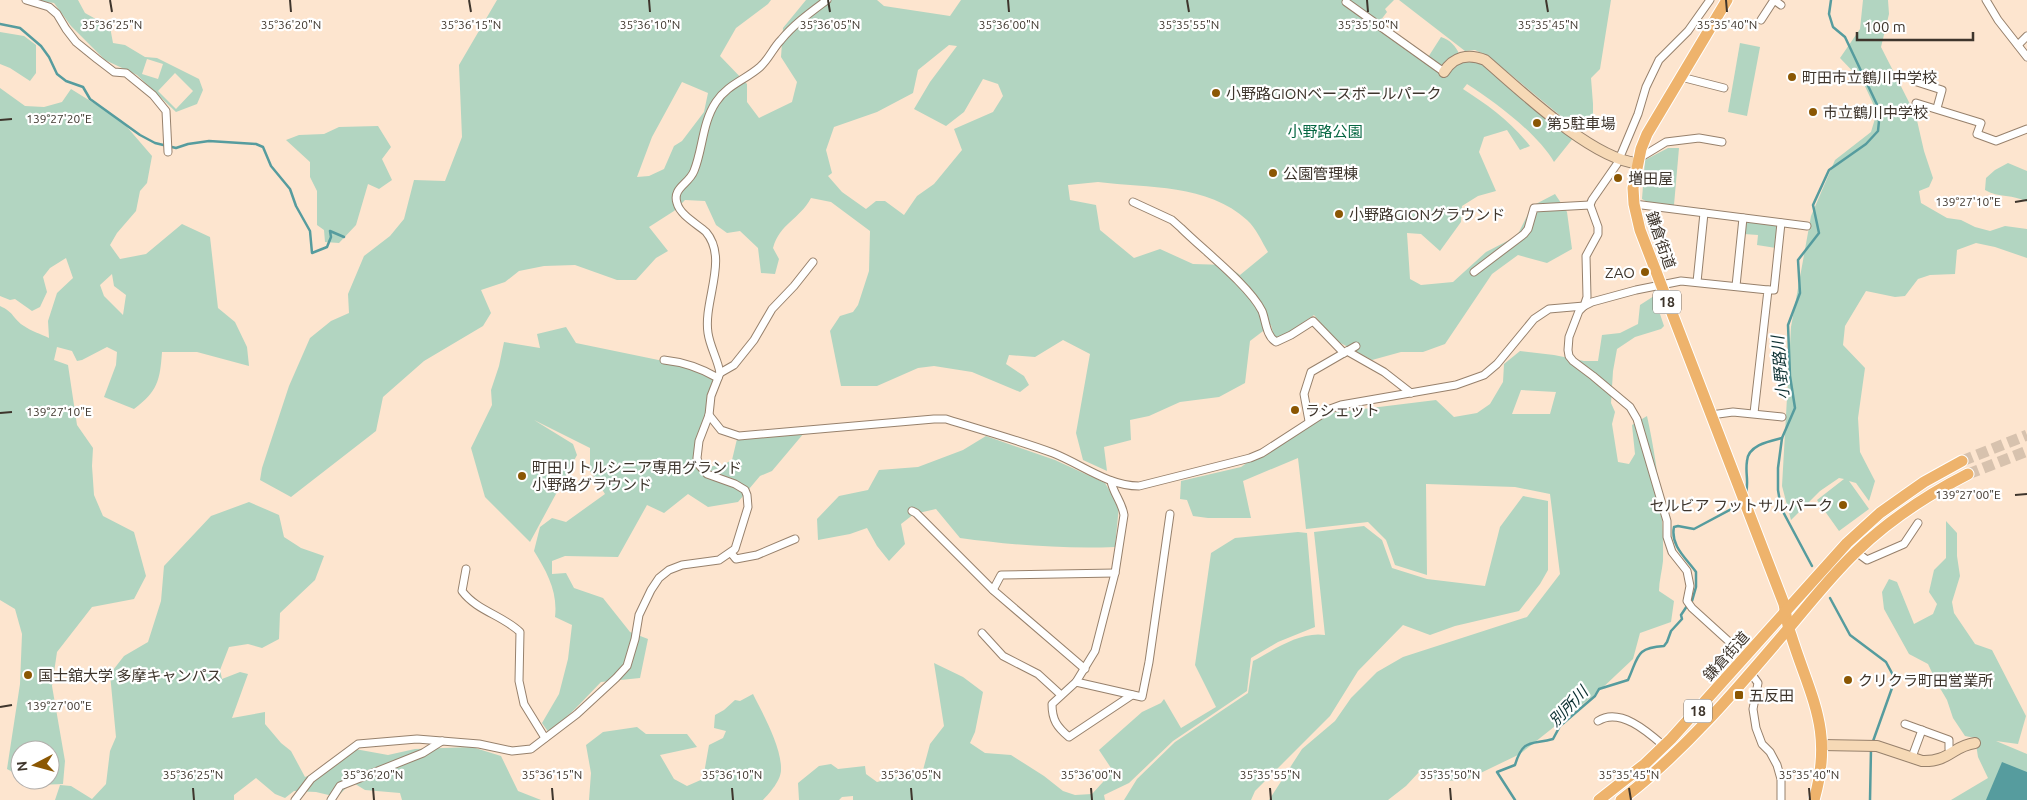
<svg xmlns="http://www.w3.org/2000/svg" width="2027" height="800" viewBox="0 0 2027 800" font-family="Ubuntu,'Noto Sans JP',sans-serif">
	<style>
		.green { fill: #b2d5c1; fill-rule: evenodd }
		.water { fill: #569c9e }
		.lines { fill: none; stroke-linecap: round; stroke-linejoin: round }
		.stream { stroke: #569c9e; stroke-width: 2.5 }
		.primary-tunnel { stroke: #d7c2ae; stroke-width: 11; stroke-dasharray: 11 5.5; stroke-linecap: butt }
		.street-casing { stroke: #97816c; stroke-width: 9 }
		.secondary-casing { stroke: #97816c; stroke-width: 12 }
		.primary-casing { stroke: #fff; stroke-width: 13 }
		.street { stroke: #fff; stroke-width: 7 }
		.secondary { stroke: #f6d9b6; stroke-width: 10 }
		.primary { stroke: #eeb36c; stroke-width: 11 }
		.ticks { fill: none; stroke: #3e352c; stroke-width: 2 }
		.poi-dot { fill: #8b5703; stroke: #fff; stroke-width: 2 }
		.labels { text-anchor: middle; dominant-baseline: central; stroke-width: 4.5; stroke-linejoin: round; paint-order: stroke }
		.shield { fill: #fff; stroke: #78726b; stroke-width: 1 }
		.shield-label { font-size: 14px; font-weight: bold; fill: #3e352c }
		.poi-label { font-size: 15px; fill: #3e352c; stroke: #fff; text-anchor: start }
		.park-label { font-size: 15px; fill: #056742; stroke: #fff }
		.street-label { font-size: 15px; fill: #3e352c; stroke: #fff }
		.water-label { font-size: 16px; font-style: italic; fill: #0b2f31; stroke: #fff }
		.ticks-label { font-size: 12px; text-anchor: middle; fill: #3e352c; stroke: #fff; stroke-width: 4.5; stroke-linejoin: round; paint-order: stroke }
	</style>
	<rect width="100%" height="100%" fill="#fde5cf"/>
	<!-- green -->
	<g class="green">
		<path d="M35,0H78L85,13L110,27L113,43L125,45L145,57L157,58L199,79L203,90L197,104L176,112L137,75L105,60L71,26L54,3ZM147,59L163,64L158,79L142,74ZM175,73L193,91L176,109L158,91Z"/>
		<path d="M497,0H771L768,4L736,28L720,56L747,84V102L759,118L792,102L797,82L781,57L783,28L806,0H877L884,6L950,16L961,0H1394L1385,9L1387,12L1377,25L1425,62L1441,37C1450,40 1456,46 1459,54L1473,52L1578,132L1554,162C1538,134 1494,101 1467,84L1463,89C1488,105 1511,122 1530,146L1520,150L1507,130L1484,137L1479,152L1496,191L1478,196L1462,206L1461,222L1440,251L1421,234L1407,233L1410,279L1421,285L1453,282L1486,252L1517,236L1532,206L1555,194L1567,212L1572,249L1547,263L1518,255L1492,274L1445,344L1423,352H1401L1372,360L1335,340L1314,315L1289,332L1277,338L1274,336L1271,325L1250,341L1245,383L1219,397L1180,402L1149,416L1130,420L1131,440L1104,447L1107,471L1083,460L1076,433L1090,354L1063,340L1035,357L1009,355L1006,364L1024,376L1029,385L1020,392L972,372L934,366L918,368L877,386H841L830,331L840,316L853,312L858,305L869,271L870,231L831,202L811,198C799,220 780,223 773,248L779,259L775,274L761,273L758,248L740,231L727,233L716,225L705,201L685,200L674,211L649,227L668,251L656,258L636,280H617L575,265L544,266L519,271L505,282L481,290L491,313L483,326L424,361L383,397L376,431L291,497L260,480L262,468L289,386L310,338L331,321L349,313L348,294L364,256L390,236L404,219L414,180L445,181L462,137L459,65ZM949,45L957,46L930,82L914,109L946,126L964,112L983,79L998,84L1003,96L993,112L954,129L962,150L934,184L917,196L904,215L885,201H876L866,209L842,192L828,176L832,173L826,150L834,127L877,112L913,93L918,70ZM682,82L708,93L704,112L682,141L674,146L664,169L649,176L637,177L652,137ZM1098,182C1148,188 1208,184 1247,220C1256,228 1262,242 1268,252L1240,275L1226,265L1193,264L1160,249L1134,258L1100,230L1096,205L1070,200L1068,185Z"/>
		<polygon points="1399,0 1611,0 1600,69 1591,78 1593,104 1593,125 1568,122 1488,56 1475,50 1465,51"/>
		<polygon points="1863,0 1888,0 1889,14 1881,47 1916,116 1924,151 1933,178 1929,187 1919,191 1921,203 1947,218 1961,220 1975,227 1990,231 2005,226 2027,229 2027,258 1995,247 1976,243 1957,250 1955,274 1930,275 1918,279 1905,296 1895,297 1866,291 1845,326 1843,345 1865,368 1858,418 1860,452 1875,481 1869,501 1856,483 1849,481 1869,509 1839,531 1817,500 1844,479 1839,478 1820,491 1791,520 1782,486 1791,327 1811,216 1835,160 1871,132 1877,112 1863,82 1840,58 1860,29"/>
		<polygon points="0,32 24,36 36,45 36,73 30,81 10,68 0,64"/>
		<polygon points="1740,43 1760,47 1747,116 1728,112"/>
		<path d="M0,88L25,106L44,107L62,102L71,89L121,120L152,156L147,183L140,191L136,211L117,233L110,245L120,259L146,254L182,224L210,237L218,308L235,322L247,347L249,366L197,352H162C160,380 158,391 134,409L104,397L116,365L117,352L107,347L82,360L77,361L72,351L57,347L54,360L68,365L77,425L93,448L92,466L94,495L103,516L134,532L146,576L134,599L92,607L57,652L52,686L65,761L63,784L38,785L29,780H50V750H20V776L7,769L20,684L22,634L15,609L0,600V306C14,312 13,319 24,326C31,331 41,334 49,338L48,321L57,293L73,278L66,258L50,268L43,277L47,292L40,307L32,311L15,299L10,300L0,296ZM112,274L114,286L126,295L123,315L104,296L100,285Z"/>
		<polygon points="378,126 391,147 382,159 392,180 379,189 368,184 356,225 339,243 325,242 324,230 317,225 317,191 310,177 310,162 286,140 299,135 324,134 339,127"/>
		<polygon points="1668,148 1679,148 1674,205 1651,204 1642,199 1645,160"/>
		<path d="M2008,163L2027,171V202C2014,194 1998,198 1985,190L1986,178L1995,170Z"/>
		<polygon points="1749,220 1774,223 1778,228 1776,248 1757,245 1758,235 1744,234 1745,223"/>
		<path d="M1654,296L1664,326L1661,329L1635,337L1617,349L1613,371L1611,403L1615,412L1612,424L1618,462L1629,464L1635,454L1632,425L1647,416C1657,462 1664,513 1663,561C1662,571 1659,581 1659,591L1674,601L1671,622L1640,633L1633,659L1598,692L1520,754L1466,780L1439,781L1420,771L1406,786L1388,800H1269L1302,749L1335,721L1351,698L1377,672L1403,657L1527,617L1560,574L1550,494L1515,487L1426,484L1427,575L1395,565L1386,540L1368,522L1306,529L1298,458L1243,481L1251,518H1208L1193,516L1187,500L1180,499L1181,481L1241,467L1271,446L1330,413L1436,400L1454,417L1477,413L1490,404L1503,382L1504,364L1520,351L1554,355L1584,361H1598L1602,335L1620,333L1638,324L1640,305ZM1521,390L1556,392L1550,414H1512Z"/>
		<path d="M566,327L576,343L673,363L716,379L700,448V458L708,466H721L732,460L737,439L804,433L772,471L760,476L738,502L708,507L688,494L664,513L647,505L618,557L565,556L552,561V574L566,573L574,588L603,598L630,632L648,639L640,678L601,682L575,709L549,733L542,723L559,694L568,659L572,625L555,617C558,592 547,572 534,551L540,527L552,518L566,522L605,494L590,471V448L534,420L573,444L577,455L530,542L485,497L471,448L492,405L491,390L499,366L504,342L540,348L537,334Z"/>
		<path d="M986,436L1055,460L1105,483L1119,506L1115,547C1063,549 1011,545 960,538L936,509L914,514L901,524L905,544L889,561L877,546L867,528L850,534L818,540L817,519L839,496L868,490L879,470L918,467L963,450Z"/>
		<path d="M1523,496L1548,501V570L1540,584L1519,611L1455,626L1430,635L1403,625L1358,671L1330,716L1255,791L1251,800H1124L1137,779L1175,742L1248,693L1253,661C1274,650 1300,631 1325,635L1314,532L1364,526L1382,540L1392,568L1427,579L1485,586L1500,527Z"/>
		<polygon points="249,502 279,515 284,537 301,548 324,556 315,580 280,613 279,639 262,648 248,644 229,647 220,670 222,679 240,672 248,674 232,718 265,712 265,724 281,743 291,751 305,777 334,765 355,749 388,755 415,749 472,747 501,756 518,791 541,800 402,800 400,793 365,790 352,782 337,797 316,792 294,791 285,798 275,794 256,778 234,795 234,800 55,800 60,785 71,786 92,799 106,784 110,751 116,737 110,674 124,656 148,642 161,601 164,566 211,516"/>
		<polygon points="1946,521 1957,533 1957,556 1960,576 1952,602 1954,613 1975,644 1992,650 2026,716 2018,744 1996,741 2027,754 2027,800 1951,800 1988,778 1978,757 1975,738 1965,736 1953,718 1947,700 1937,683 1928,664 1909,654 1884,609 1882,592 1889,579 1897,582 1914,624 1933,614 1937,604 1929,592 1934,570 1946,558"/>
		<polygon points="1298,532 1307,533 1315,627 1278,642 1251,658 1247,691 1173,741 1129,783 1104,795 1105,800 853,800 853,796 842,797 839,800 799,800 798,783 819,766 831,764 838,769 865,766 866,774 877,782 923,770 930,744 944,726 934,663 963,677 983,692 975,732 970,743 985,753 1011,755 1044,776 1063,791 1075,795 1092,794 1113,771 1099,750 1142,712 1161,703 1164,699 1181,728 1216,707 1195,665 1211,553 1235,538"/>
		<path d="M753,694C763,714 782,748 781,770C781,780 770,793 763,800H589L591,773L586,745L603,732L637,727L646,734H687L697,747L660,755L674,779L687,786L703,779L709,745L723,738L726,731L714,728L715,715L724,710L735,700L740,701Z"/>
	</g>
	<!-- water -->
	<polygon class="water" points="2002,762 2027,772 2027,800 1986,800"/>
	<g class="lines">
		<!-- stream -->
		<g class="stream">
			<polyline points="0,24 20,28 41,46 49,57 57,74 66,81 83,87 90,99 140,135 155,143 176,148 188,144 209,141 256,144 263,147 271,166 290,189 296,206 310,231 312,253 327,247 331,237 330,231 344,237"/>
			<path d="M1746,493C1749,481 1745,473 1747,461C1748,445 1770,441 1782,438"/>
			<polyline points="1812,566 1781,508 1778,490 1778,468 1782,438 1795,408 1790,376 1788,325 1800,293 1798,260 1819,233 1813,205 1829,170 1866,144 1878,131 1880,111 1845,37 1833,27 1829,14 1831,0"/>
			<polyline points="1830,598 1850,635 1886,662 1894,677 1892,688 1872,744"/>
			<path d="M1692,601L1696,587V572C1687,559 1670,546 1674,527L1678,526L1694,529L1739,505"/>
			<path d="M1515,800L1497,772L1515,765C1523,738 1531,745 1553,739L1560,726L1595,696L1599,689L1628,680C1639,656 1635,648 1664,646L1667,642L1671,631L1682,619L1681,615L1687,606"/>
			<polyline points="1870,800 1871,749"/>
		</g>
		<!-- primary-tunnel -->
		<g class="primary-tunnel">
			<polyline points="1962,461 2027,435"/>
			<polyline points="1968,474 2027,451"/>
		</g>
		<defs>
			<g id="street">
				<polyline points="26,0 49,7 57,14 66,29 76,42 97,59 114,72 126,73 153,95 166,111 168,152"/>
				<polyline points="1710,0 1688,31 1659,60 1646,87 1638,114 1617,164 1592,200 1590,205 1598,227 1598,234 1586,256 1587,297 1584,306 1579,311 1569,337 1568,350 1569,356 1573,361 1593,376 1630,407 1637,419 1667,521 1667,537 1672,552 1687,571 1690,586 1687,601 1692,608 1746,657"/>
				<polyline points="1986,0 1998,20 2027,57"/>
				<polyline points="1346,2 1444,72"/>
				<polyline points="1761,20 1774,0 1781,5"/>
				<polyline points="2018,45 2027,36"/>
				<polyline points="1681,77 1724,88"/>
				<polyline points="1917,82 1942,90 1937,108"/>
				<polyline points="1916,103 1981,123 1977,134 1996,141 2027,129"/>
				<polyline points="1638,159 1666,142 1699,138 1722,142"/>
				<path d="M1133,202L1172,220L1181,228C1203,250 1249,285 1262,311C1266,321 1266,336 1276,342L1291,335L1313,321L1344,353"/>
				<polyline points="1634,204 1807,226"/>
				<polyline points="1474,272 1524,234 1528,229 1534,208 1590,205"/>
				<polyline points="1697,282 1704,213"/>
				<polyline points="1736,286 1743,218"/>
				<polyline points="1768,290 1774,290 1781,223"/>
				<polyline points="1347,351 1384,372 1411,393"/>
				<path d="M664,360C683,362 701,368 718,378"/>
				<path d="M720,373C718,360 710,347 708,333C703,301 729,259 706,232C697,224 680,215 677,203C672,188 689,184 694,171C703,149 702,123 716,102C727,85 745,80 760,67C769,59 773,48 781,40C794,24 811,12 827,0"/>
				<path d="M709,415L721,430L739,436L934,419H946C981,430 1018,440 1053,453C1081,464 1108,486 1139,486L1250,458L1262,453L1330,409L1341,405L1456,385L1484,375L1497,364L1534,319L1549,309L1584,306L1592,302L1636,290L1681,281L1768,290L1754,413"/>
				<polyline points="1711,415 1733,412 1782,417"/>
				<polyline points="1309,421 1304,394 1311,372 1356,346"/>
				<path d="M1111,481C1113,493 1122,502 1124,515L1115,573L1095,651L1076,682L1052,704C1052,720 1057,727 1069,737L1132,695"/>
				<polyline points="912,511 916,513 993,590 1085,669"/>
				<polyline points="1856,552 1867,560 1904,544 1918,523"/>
				<polyline points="731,553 736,559 757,555 795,539"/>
				<path d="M466,569L462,591C477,611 502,615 520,632L519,681L524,704L545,738"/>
				<polyline points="993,590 1001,575 1115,573"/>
				<polyline points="982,633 1003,656 1038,674 1061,695"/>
				<polyline points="1750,672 1758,683 1753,709 1756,728 1762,744 1770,752 1777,765 1781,779 1781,800"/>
				<polyline points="1076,682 1142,697 1149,662 1170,514"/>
				<path d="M1598,721C1620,707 1648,732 1664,746"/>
				<polyline points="1905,724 1949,740 1949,749 1952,753"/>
				<polyline points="1912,757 1922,730"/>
				<polyline points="295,800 311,779 358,744 417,739 479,744 512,751 531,749 577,714 616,678 627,666 635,639 639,615 651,590 659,578 669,570 682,565 719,560 735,549 748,507 747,495 745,490 735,484 707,474 699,465 697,458 699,441 709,415 711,396 720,373 734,365 754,340 772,309 794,286 813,262"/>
				<polyline points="331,800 340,786 423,753 442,741"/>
			</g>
			<g id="secondary">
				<path d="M1444,72C1453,57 1468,53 1485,60C1521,91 1591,158 1636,163"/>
				<path d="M1822,745L1877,746L1922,761C1950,762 1952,746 1975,743"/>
			</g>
			<g id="primary">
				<path d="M1727,0L1647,134L1641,149L1633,188L1634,204L1640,230L1784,604C1786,614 1787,625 1791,635C1811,699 1834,730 1814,800"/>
				<polyline points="1599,800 1645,764 1671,739 1847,543 1880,513 1904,496 1924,482 1962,461"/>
				<path d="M1621,800C1684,752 1737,689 1788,629C1810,603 1831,576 1856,552C1889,520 1927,495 1968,474"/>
			</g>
		</defs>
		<!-- street casing -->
		<use href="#street" class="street-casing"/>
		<!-- secondary casing -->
		<use href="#secondary" class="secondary-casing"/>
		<!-- primary casing -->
		<use href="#primary" class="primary-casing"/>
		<!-- street -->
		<use href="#street" class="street"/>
		<!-- secondary -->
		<use href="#secondary" class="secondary"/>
		<!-- primary -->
		<use href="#primary" class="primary"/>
	</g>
	<!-- ticks -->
	<path class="ticks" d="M110,0L112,12M290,0L291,12M469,0L471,12M649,0L650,12M828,0L830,12M1008,0L1009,12M1187,0L1189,12M1367,0L1368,12M1546,0L1548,12M1726,0L1727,12M0,120L12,119M2015,202L2027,200M0,413L12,412M2015,495L2027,494M0,707L12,705M193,788L194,800M373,788L374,800M552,788L553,800M732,788L733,800M911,788L912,800M1091,788L1092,800M1270,788L1271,800M1450,788L1451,800M1629,788L1631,800M1809,788L1810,800"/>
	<!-- markers -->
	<g class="poi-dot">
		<circle cx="1792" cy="77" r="5"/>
		<circle cx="1216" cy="93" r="5"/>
		<circle cx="1813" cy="112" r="5"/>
		<circle cx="1537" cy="123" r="5"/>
		<circle cx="1273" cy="173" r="5"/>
		<circle cx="1618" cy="178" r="5"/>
		<circle cx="1339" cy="214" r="5"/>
		<circle cx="1645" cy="272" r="5"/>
		<circle cx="1295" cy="410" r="5"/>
		<circle cx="522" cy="476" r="5"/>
		<circle cx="1843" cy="505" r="5"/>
		<circle cx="28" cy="675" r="5"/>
		<circle cx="1848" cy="680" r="5"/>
		<rect x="1734" y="690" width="10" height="10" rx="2.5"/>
	</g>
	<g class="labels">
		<!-- shield labels -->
		<g class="shield">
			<rect x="1653" y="290.5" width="28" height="23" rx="4"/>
			<rect x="1684" y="699.5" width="28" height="23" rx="4"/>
		</g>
		<g class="shield-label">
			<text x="1667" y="302">18</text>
			<text x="1698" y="711">18</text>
		</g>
		<!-- poi labels -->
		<g class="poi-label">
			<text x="1802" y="77">町田市立鶴川中学校</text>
			<text x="1226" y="93">小野路GIONベースボールパーク</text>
			<text x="1823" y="112">市立鶴川中学校</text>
			<text x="1547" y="123">第5駐車場</text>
			<text x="1283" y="173">公園管理棟</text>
			<text x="1628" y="178">増田屋</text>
			<text x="1349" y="214">小野路GIONグラウンド</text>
			<text x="1635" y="272" text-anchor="end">ZAO</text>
			<text x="1305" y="410">ラシェット</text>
			<text x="532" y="467">町田リトルシニア専用グランド<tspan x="532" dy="17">小野路グラウンド</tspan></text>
			<text x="1833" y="505" text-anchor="end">セルビア フットサルパーク</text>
			<text x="38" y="675">国士舘大学 多摩キャンパス</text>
			<text x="1858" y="680">クリクラ町田営業所</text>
			<text x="1749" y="695">五反田</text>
		</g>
		<!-- park labels -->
		<g class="park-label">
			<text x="1325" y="131">小野路公園</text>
		</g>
		<!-- street labels -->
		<g class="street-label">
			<text transform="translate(1661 240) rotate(71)">鎌倉街道</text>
			<text transform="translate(1726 656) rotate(-48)">鎌倉街道</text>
		</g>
		<!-- water labels -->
		<g class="water-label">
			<text transform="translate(1780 368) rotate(-95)">小野路川</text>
			<text transform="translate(1568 706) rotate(-46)">別所川</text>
		</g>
	</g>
	<g class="ticks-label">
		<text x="112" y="29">35°36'25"N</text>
		<text x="291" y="29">35°36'20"N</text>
		<text x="471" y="29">35°36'15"N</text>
		<text x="650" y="29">35°36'10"N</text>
		<text x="830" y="29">35°36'05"N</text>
		<text x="1009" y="29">35°36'00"N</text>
		<text x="1189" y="29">35°35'55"N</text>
		<text x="1368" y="29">35°35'50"N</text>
		<text x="1548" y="29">35°35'45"N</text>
		<text x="1727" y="29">35°35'40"N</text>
		<text x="59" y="123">139°27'20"E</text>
		<text x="1968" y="206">139°27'10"E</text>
		<text x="59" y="416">139°27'10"E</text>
		<text x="1968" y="499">139°27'00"E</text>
		<text x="59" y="710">139°27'00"E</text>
		<text x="193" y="779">35°36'25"N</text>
		<text x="373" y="779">35°36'20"N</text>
		<text x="552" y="779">35°36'15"N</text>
		<text x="732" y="779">35°36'10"N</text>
		<text x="911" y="779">35°36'05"N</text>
		<text x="1091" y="779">35°36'00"N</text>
		<text x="1270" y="779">35°35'55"N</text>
		<text x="1450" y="779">35°35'50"N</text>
		<text x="1629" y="779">35°35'45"N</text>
		<text x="1809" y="779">35°35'40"N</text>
	</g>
	<!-- north arrow -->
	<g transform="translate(35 765) rotate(264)"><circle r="24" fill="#ffffff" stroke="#b2aeab"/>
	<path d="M0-4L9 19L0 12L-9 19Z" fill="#8b5703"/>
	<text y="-8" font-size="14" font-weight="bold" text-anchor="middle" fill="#3e352c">N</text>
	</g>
	<!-- scale -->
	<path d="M1857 32v8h116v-8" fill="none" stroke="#3e352c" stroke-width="2.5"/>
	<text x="1864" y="32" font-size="15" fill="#3e352c" stroke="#ffffff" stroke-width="4" paint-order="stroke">100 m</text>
</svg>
